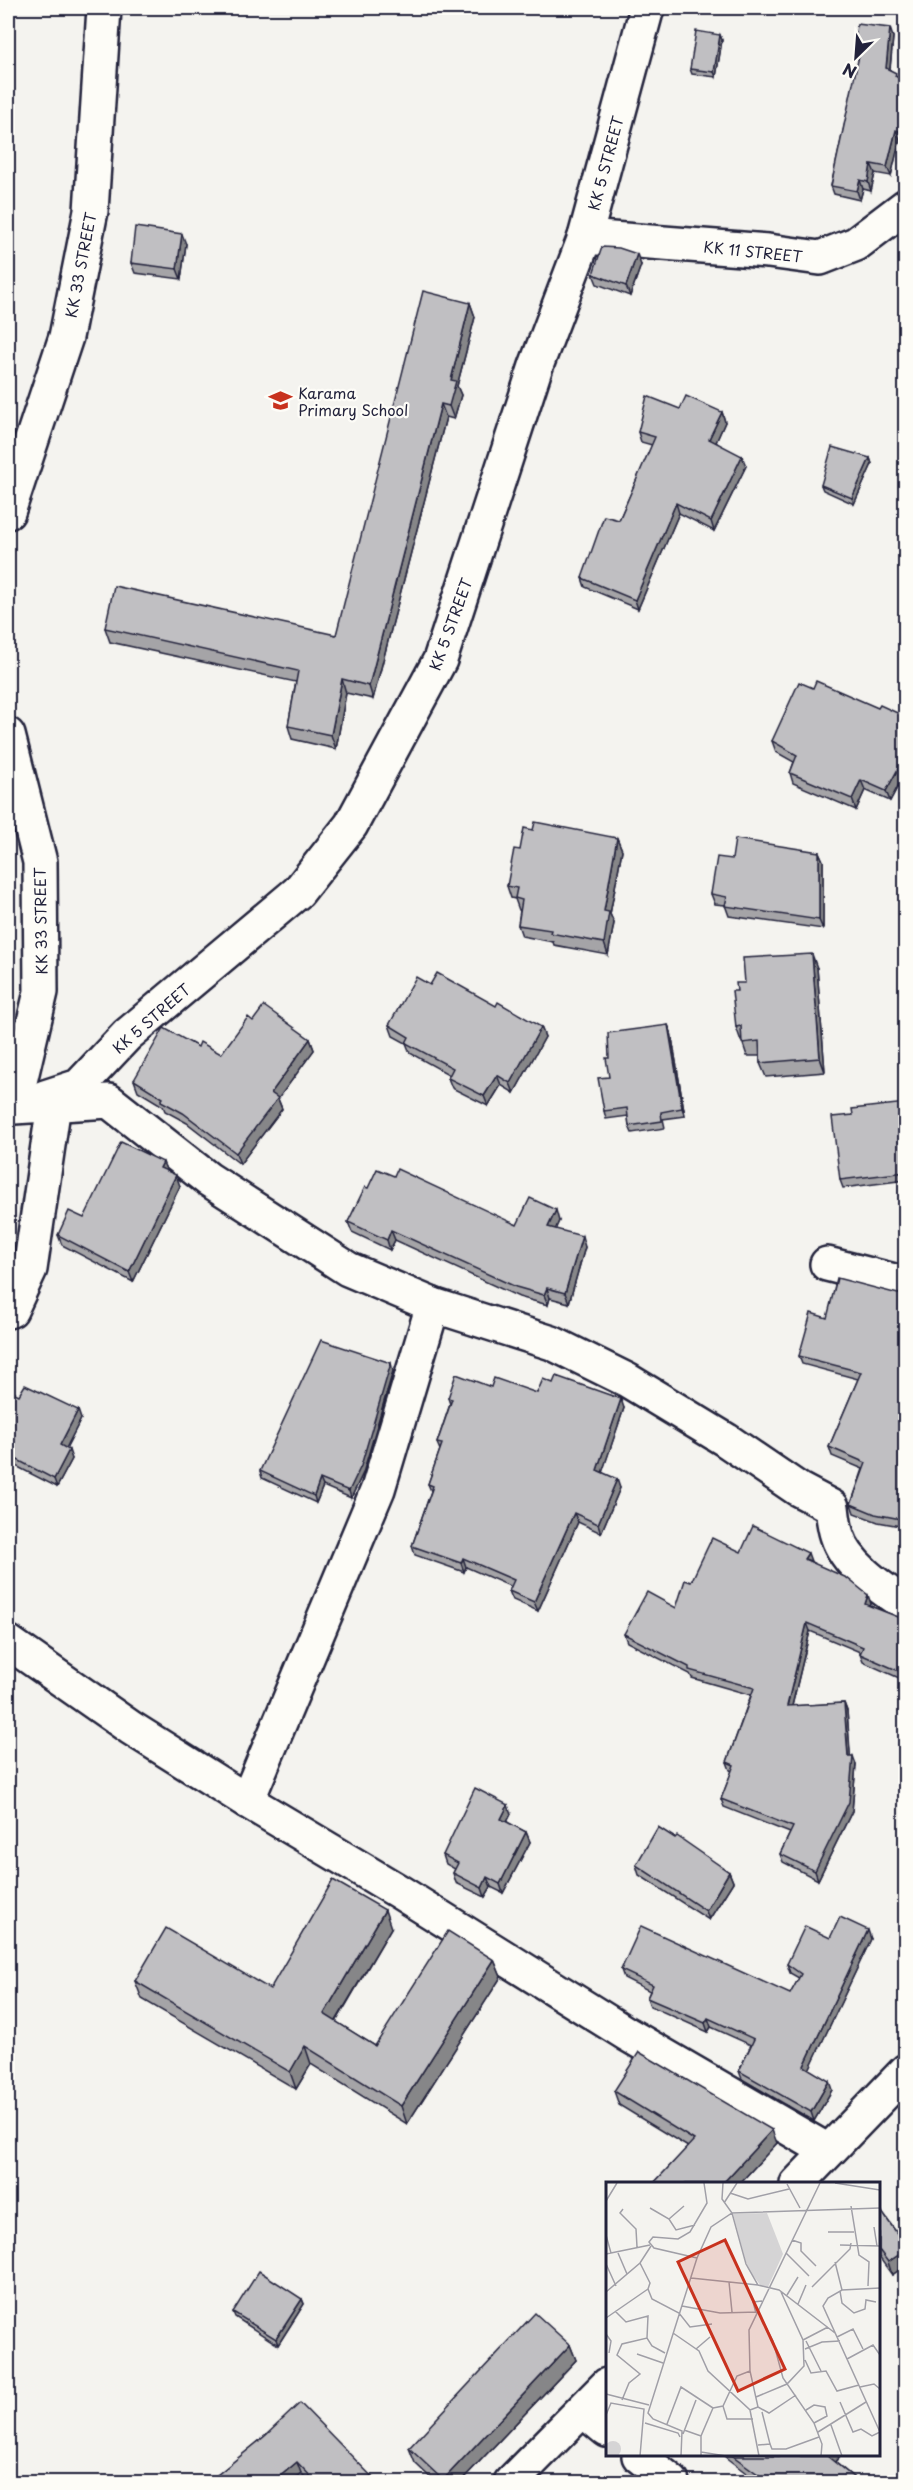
<svg xmlns="http://www.w3.org/2000/svg" width="913" height="2490" viewBox="0 0 913 2490" font-family="'Playpen Sans',sans-serif">
	<style>
		.lines { fill: none; stroke-linecap: round; stroke-linejoin: round }
		.minor-casing { stroke: #22223b; stroke-width: 38 }
		.secondary-casing { stroke: #22223b; stroke-width: 38 }
		.minor { stroke: #fdfcf7; stroke-width: 33 }
		.secondary { stroke: #fdfcf7; stroke-width: 33 }
		.wall { fill: #a5a4a7; stroke: #22223b; stroke-width: 1.5 }
		.shaded-wall { fill: #868688; stroke: #22223b; stroke-width: 1.5 }
		.building { fill: #c0bfc2; stroke: #22223b; stroke-width: 1.5 }
		.labels { text-anchor: middle; dominant-baseline: central; stroke-width: 4.5; stroke-linejoin: round; paint-order: stroke }
		.street-label { font-size: 15px; fill: #22223b; stroke: #fdfcf7 }
		.poi-label { font-size: 15px; fill: #22223b; stroke: #fdfcf7; text-anchor: start }
		.inset-road { fill: none; stroke: #a09fa7; stroke-width: 1.5 }
		.view { fill: #c8321e; fill-opacity: 0.15; stroke: #c8321e; stroke-width: 3 }
		.inset-edge { fill: none; stroke: #22223b; stroke-width: 3 }
	</style>
	<rect width="100%" height="100%" fill="#f4f3ef"/>
	<filter id="ink" filterUnits="userSpaceOnUse"><feTurbulence type="fractalNoise" baseFrequency=".0167" numOctaves="2"/><feDisplacementMap in="SourceGraphic" scale="12" xChannelSelector="R" yChannelSelector="G"/><feConvolveMatrix kernelMatrix="1 2 1 2 8 2 1 2 1" color-interpolation-filters="sRGB"/></filter>
	<g filter="url(#ink)">
		<g class="lines">
			<defs>
				<g id="minor">
					<polyline points="585,237 768,251 820,258 856,244 906,206"/>
					<polyline points="8,512 66,337 91,211 104,8"/>
					<path d="M8,735L40,862L41,992L14,1107L109,1101L208,1179L348,1269L433,1305L552,1343L627,1380L726,1440L798,1489L832,1507C833,1516 834,1526 837,1535C846,1565 881,1588 906,1605"/>
					<polyline points="45,1097 79,1086 127,1035 298,892 351,825 440,660 536,366 585,237 647,8"/>
					<polyline points="827,1264 906,1284"/>
					<polyline points="8,1311 11,1310 30,1269 54,1104"/>
					<polyline points="8,1642 131,1728 247,1801 398,1891 627,2034 828,2151"/>
					<polyline points="247,1801 378,1489 433,1305"/>
				</g>
				<g id="secondary">
					<polyline points="797,2184 906,2071"/>
					<polyline points="583,2410 607,2430"/>
					<polyline points="639,2456 672,2482"/>
					<polyline points="511,2482 607,2385"/>
				</g>
			</defs>
			<!-- minor casing -->
			<use href="#minor" class="minor-casing"/>
			<!-- secondary casing -->
			<use href="#secondary" class="secondary-casing"/>
			<!-- minor -->
			<use href="#minor" class="minor"/>
			<!-- secondary -->
			<use href="#secondary" class="secondary"/>
		</g>
		<!-- wall -->
		<g class="wall">
			<polygon points="720,35 722,40 716,77 692,74 690,69"/>
			<polygon points="893,37 890,70 897,77 906,81 906,141 900,139 891,176 875,173 871,191 863,189 860,200 834,194 831,186 859,59 858,59 854,50"/>
			<polygon points="186,244 181,279 135,273 131,263"/>
			<polygon points="641,265 630,296 597,284 593,274"/>
			<polygon points="470,303 475,317 457,386 461,395 454,419 446,417 373,699 346,693 336,749 292,739 288,726 296,682 110,642 105,628 336,635"/>
			<polygon points="680,409 722,412 725,422 716,442 746,466 714,531 679,513 638,609 585,587 582,578 619,520 652,445 641,442 638,432"/>
			<polygon points="870,458 872,464 854,504 823,490 821,485"/>
			<polygon points="813,688 906,717 906,771 890,801 865,790 856,810 793,783 790,773 794,762 776,752 772,741"/>
			<polygon points="533,830 617,838 622,850 610,914 614,923 608,955 554,945 553,942 522,936 518,925 520,910 519,910 515,899 511,898 507,886 520,850"/>
			<polygon points="819,852 823,861 823,929 729,916 725,905 715,904 711,894 732,859"/>
			<polygon points="817,968 825,1072 766,1077 760,1063 760,1056 747,1056 742,1041 741,1041 736,1027 737,991 745,983"/>
			<polygon points="430,985 541,1027 545,1037 514,1093 501,1085 488,1106 452,1088 448,1078 450,1075 410,1053 406,1043 393,1036 389,1025"/>
			<polygon points="253,1021 310,1039 314,1050 278,1099 282,1109 240,1164 187,1123 165,1111 163,1106 138,1091 134,1080 198,1047 221,1054"/>
			<polygon points="668,1025 671,1032 685,1116 663,1119 665,1128 632,1133 629,1126 628,1116 606,1119 604,1111 609,1077 609,1058"/>
			<polygon points="906,1103 906,1180 843,1188 840,1180 853,1115"/>
			<polygon points="166,1171 180,1186 133,1282 62,1245 58,1235 84,1218"/>
			<polygon points="394,1176 517,1225 559,1221 555,1229 585,1247 569,1303 550,1298 548,1305 519,1297 395,1240 390,1250 352,1232 348,1222 368,1188"/>
			<polygon points="906,1293 906,1527 878,1522 854,1513 851,1504 863,1469 832,1456 829,1447 858,1379 802,1364 799,1356 827,1318 898,1294"/>
			<polygon points="393,1371 363,1473 351,1498 323,1486 316,1503 262,1478 260,1471"/>
			<polygon points="491,1387 537,1393 624,1408 602,1472 620,1488 601,1533 578,1522 538,1611 513,1600 509,1591 512,1587 466,1567 464,1572 415,1555 412,1546 431,1491 428,1484 440,1450 437,1443 450,1404 448,1398"/>
			<polygon points="19,1395 81,1419 66,1448 72,1459 57,1487 8,1462 8,1397"/>
			<polygon points="741,1552 810,1561 871,1604 870,1606 906,1620 906,1681 863,1662 860,1654 860,1652 810,1631 792,1706 844,1703 847,1711 850,1756 856,1764 852,1811 818,1880 783,1862 780,1854 790,1833 724,1807 721,1799 732,1771 730,1770 727,1762 751,1695 692,1678 690,1674 627,1642 624,1634 676,1608 691,1582"/>
			<polygon points="511,1814 507,1822 526,1832 530,1842 503,1893 491,1887 485,1897 456,1883 453,1873 455,1869 446,1864 443,1855"/>
			<polygon points="675,1838 729,1872 733,1882 709,1920 639,1875 636,1865"/>
			<polygon points="391,1928 336,2022 375,2046 494,1960 501,1977 407,2124 311,2064 296,2089 142,1999 135,1981 270,1989"/>
			<polygon points="830,1938 871,1939 809,2069 832,2090 814,2121 742,2079 739,2071 751,2045 711,2027 708,2032 650,2006 647,1998 650,1991 624,1978 621,1970 790,1994 799,1978 790,1973 787,1964"/>
			<polygon points="614,2091 777,2143 739,2184 653,2184 688,2147 619,2105"/>
			<polygon points="879,2208 906,2246 906,2265 892,2275 879,2257 879,2258"/>
			<polygon points="302,2299 304,2304 278,2345 235,2317 233,2312"/>
			<polygon points="570,2345 576,2360 460,2482 435,2482 415,2463 409,2448"/>
			<polygon points="265,2436 377,2482 310,2482 301,2473 290,2482 218,2482 216,2476"/>
			<polygon points="724,2456 840,2456 835,2462 859,2482 758,2482 729,2460"/>
		</g>
		<!-- shaded-wall -->
		<g class="shaded-wall">
			<polygon points="890,28 893,37 889,77 886,68"/>
			<polygon points="720,35 722,40 716,77 714,72"/>
			<polygon points="896,130 900,139 891,176 887,167"/>
			<polygon points="871,164 875,173 871,191 868,182"/>
			<polygon points="860,180 863,189 860,200 857,191"/>
			<polygon points="182,234 186,244 181,279 177,269"/>
			<polygon points="637,254 641,265 630,296 626,286"/>
			<polygon points="470,303 475,317 457,386 461,395 454,419 449,406 451,380"/>
			<polygon points="441,404 446,417 373,699 369,686"/>
			<polygon points="722,412 725,422 713,449 709,439"/>
			<polygon points="742,456 746,466 714,531 711,521"/>
			<polygon points="870,458 872,464 854,504 852,498"/>
			<polygon points="676,503 679,513 638,609 635,600"/>
			<polygon points="342,679 346,693 336,749 331,735"/>
			<polygon points="906,754 906,771 890,801 886,791"/>
			<polygon points="861,780 865,790 856,810 852,799"/>
			<polygon points="617,838 622,850 610,914 614,923 608,955 604,943 604,911"/>
			<polygon points="819,852 823,861 823,929 819,920"/>
			<polygon points="812,954 817,968 825,1072 820,1058"/>
			<polygon points="668,1025 671,1032 685,1116 682,1108"/>
			<polygon points="541,1027 545,1037 514,1093 510,1083"/>
			<polygon points="310,1039 314,1050 278,1099 282,1109 240,1164 236,1153 271,1093"/>
			<polygon points="497,1075 501,1085 488,1106 484,1096"/>
			<polygon points="163,1162 167,1172 160,1168"/>
			<polygon points="176,1175 180,1186 133,1282 129,1272"/>
			<polygon points="556,1210 559,1221 552,1237 548,1227"/>
			<polygon points="391,1230 395,1240 390,1250 387,1240"/>
			<polygon points="582,1236 585,1247 569,1303 565,1293"/>
			<polygon points="547,1288 550,1298 548,1305 544,1295"/>
			<polygon points="391,1363 393,1371 363,1473 351,1498 349,1491"/>
			<polygon points="621,1399 624,1408 600,1479 597,1470"/>
			<polygon points="78,1410 81,1419 63,1454 60,1445"/>
			<polygon points="69,1450 72,1459 57,1487 54,1479"/>
			<polygon points="320,1479 323,1486 316,1503 314,1496"/>
			<polygon points="617,1479 620,1488 601,1533 598,1524"/>
			<polygon points="574,1513 578,1522 538,1611 534,1602"/>
			<polygon points="808,1553 811,1561 804,1559"/>
			<polygon points="463,1558 466,1567 464,1572 461,1563"/>
			<polygon points="868,1595 871,1604 868,1612 865,1604"/>
			<polygon points="807,1623 810,1631 790,1714 787,1706"/>
			<polygon points="844,1703 847,1711 851,1764 848,1756"/>
			<polygon points="853,1756 856,1764 852,1811 818,1880 815,1871"/>
			<polygon points="508,1805 511,1814 504,1828 501,1819"/>
			<polygon points="526,1832 530,1842 503,1893 500,1884"/>
			<polygon points="729,1872 733,1882 709,1920 706,1911"/>
			<polygon points="487,1877 491,1887 485,1897 482,1888"/>
			<polygon points="385,1910 391,1928 330,2031 324,2014"/>
			<polygon points="868,1930 871,1939 807,2074 804,2066"/>
			<polygon points="494,1960 501,1977 407,2124 401,2106"/>
			<polygon points="708,2018 711,2027 708,2032 705,2023"/>
			<polygon points="305,2046 311,2064 296,2089 290,2072"/>
			<polygon points="829,2081 832,2090 814,2121 811,2112"/>
			<polygon points="772,2130 777,2143 739,2184 722,2184"/>
			<polygon points="906,2250 906,2265 892,2275 888,2262"/>
			<polygon points="302,2299 304,2304 278,2345 276,2339"/>
			<polygon points="570,2345 576,2360 460,2482 444,2482 443,2480"/>
			<polygon points="827,2456 840,2456 831,2466"/>
			<polygon points="297,2462 301,2473 290,2482 273,2482"/>
		</g>
		<!-- building -->
		<g class="building">
			<polygon points="857,24 890,28 886,68 896,73 895,76 906,81 906,134 896,130 887,167 871,164 868,182 860,180 857,191 831,186 860,51 854,50"/>
			<polygon points="696,31 720,35 714,72 690,69"/>
			<polygon points="135,227 182,234 177,269 131,263"/>
			<polygon points="602,247 619,248 637,254 626,286 593,274"/>
			<polygon points="423,291 470,303 451,380 456,381 449,406 441,404 369,686 342,679 331,735 288,726 298,671 105,628 114,586 336,635"/>
			<polygon points="647,396 680,409 686,396 722,412 709,439 742,456 711,521 676,503 635,600 582,578 604,516 619,520 655,437 638,432"/>
			<polygon points="832,447 870,458 852,498 821,485"/>
			<polygon points="816,681 878,708 880,705 906,717 904,724 906,725 906,754 886,791 861,780 852,799 790,773 797,755 772,741 799,682 813,688"/>
			<polygon points="535,822 617,838 604,911 609,912 604,943 550,933 551,930 518,925 522,900 515,898 517,888 507,886 514,849 520,850 524,828 533,830"/>
			<polygon points="735,839 819,852 819,920 725,906 727,897 711,894 717,857 732,859"/>
			<polygon points="812,954 820,1058 760,1063 759,1041 742,1043 741,1026 736,1027 732,991 737,991 736,983 745,983 743,958"/>
			<polygon points="437,973 496,1006 498,1002 541,1027 510,1083 497,1075 484,1096 448,1078 453,1068 406,1043 409,1037 389,1025 416,977 430,985"/>
			<polygon points="264,1006 310,1039 271,1093 278,1098 236,1153 183,1113 161,1101 163,1098 134,1080 164,1028 198,1047 200,1042 221,1054 248,1017 253,1021"/>
			<polygon points="668,1025 682,1108 661,1112 662,1121 629,1126 627,1108 604,1111 598,1078 609,1077 606,1058 609,1058 608,1033"/>
			<polygon points="906,1103 906,1172 840,1180 832,1117 853,1115 852,1109"/>
			<polygon points="121,1142 163,1162 160,1168 176,1175 129,1272 58,1235 69,1211 84,1218"/>
			<polygon points="377,1169 394,1176 397,1169 517,1225 530,1198 556,1210 548,1227 582,1236 565,1293 547,1288 544,1295 516,1287 391,1230 387,1240 348,1222 365,1187 368,1188"/>
			<polygon points="837,1278 898,1294 906,1293 906,1520 875,1514 851,1504 866,1463 829,1447 861,1372 799,1356 811,1313 827,1318"/>
			<polygon points="321,1340 391,1363 361,1466 349,1491 320,1479 314,1496 260,1471"/>
			<polygon points="456,1374 491,1387 494,1378 537,1393 543,1379 553,1383 556,1376 621,1399 597,1470 617,1479 598,1524 574,1513 534,1602 509,1591 514,1580 463,1558 461,1563 412,1546 433,1486 428,1484 442,1444 437,1443 452,1399 448,1398"/>
			<polygon points="25,1385 78,1410 60,1445 69,1450 54,1479 8,1455 8,1397 11,1391 19,1395"/>
			<polygon points="753,1526 808,1553 804,1559 847,1578 868,1595 865,1604 906,1620 906,1674 860,1654 863,1647 807,1623 787,1706 844,1703 848,1756 853,1756 849,1802 815,1871 780,1854 793,1827 721,1799 734,1765 727,1762 754,1688 689,1670 689,1667 624,1634 647,1592 676,1608 685,1580 691,1582 712,1538 741,1552"/>
			<polygon points="475,1788 508,1805 501,1819 526,1832 500,1884 487,1877 482,1888 453,1873 458,1863 443,1855"/>
			<polygon points="658,1827 675,1838 677,1836 729,1872 706,1911 636,1865"/>
			<polygon points="333,1880 385,1910 324,2014 375,2046 448,1931 494,1960 401,2106 305,2046 290,2072 135,1981 166,1928 270,1989"/>
			<polygon points="840,1917 868,1930 804,2066 829,2081 811,2112 739,2071 754,2039 708,2018 705,2023 647,1998 653,1985 621,1970 641,1926 790,1994 801,1974 787,1964 805,1926 830,1938"/>
			<polygon points="639,2052 772,2130 722,2184 653,2184 694,2140 614,2091"/>
			<polygon points="879,2208 906,2246 906,2250 888,2262 879,2250"/>
			<polygon points="259,2271 302,2299 276,2339 233,2312"/>
			<polygon points="535,2313 570,2345 443,2480 409,2448"/>
			<polygon points="300,2403 377,2482 316,2482 297,2462 273,2482 222,2482 216,2476 265,2436"/>
			<polygon points="733,2456 827,2456 859,2482 784,2482 780,2480 778,2482 769,2482"/>
			<polygon points="593,2477 599,2482 588,2482"/>
		</g>
	</g>
	<!-- icons -->
	<defs>
		<symbol id="school-bare" viewBox="-9 -9 18 18"><path d="M0-5L7-2L0 1L-7-2ZM-4 1L0 2.5L4 1V4Q0 6-4 4Z" fill="#c8321e" stroke="#fdfcf7" stroke-width="2.5" paint-order="stroke"/></symbol>
	</defs>
	<g fill-rule="evenodd">
		<use href="#school-bare" x="264" y="384" width="33" height="33"/>
	</g>
	<g class="labels">
		<!-- street labels -->
		<g class="street-label">
			<text transform="translate(605 163) rotate(-75)">KK 5 STREET</text>
			<text transform="translate(753 251) rotate(6)">KK 11 STREET</text>
			<text transform="translate(80 265) rotate(-79)">KK 33 STREET</text>
			<text transform="translate(450 624) rotate(-70)">KK 5 STREET</text>
			<text transform="translate(40 921) rotate(-91)">KK 33 STREET</text>
			<text transform="translate(151 1018) rotate(-41)">KK 5 STREET</text>
		</g>
		<!-- poi labels -->
		<g class="poi-label">
			<text x="298" y="392">Karama<tspan x="298" dy="17">Primary School</tspan></text>
		</g>
	</g>
	<!-- overview -->
	<g transform="translate(606 2182)">
		<rect width="274" height="274" fill="#f4f3ef"/>
		<path d="M161,31L177,72L162,105L155,104L142,87L127,32Z" fill="#d5d4d5"/>
		<path d="M-1 267a8 8 0 1 1 16 0a8 8 0 1 1-16 0Z" fill="#d5d4d5"/>
		<path class="inset-road" d="M117,1L116,17L126,31L140,82L152,103L173,108L229,151M229,1L274,8M181,2L194,26M124,11L142,17L183,7M0,19L11,1M118,21L131,1M245,24L253,73L263,80L262,104M44,26L63,37L70,48L89,43M17,27L14,31L30,47L31,65M63,37L78,24M268,45L271,64M222,50H248M0,53L5,71M186,58L195,61V69L210,84M234,63L274,64M12,71L21,92M180,71L203,94M0,72L44,63M91,76L48,66L43,60L47,55L72,57L84,50L101,21L98,1M229,80L236,108M34,81L44,101L42,107M0,82L10,104M85,96L152,103M123,100L126,130M206,105L244,67L245,61M274,106L236,108L222,116L217,124L274,250M42,107L46,117L73,131L84,145L106,142M234,109L236,121L248,131L259,127L260,118L270,120M0,110L34,81L45,64M181,113L192,95M192,122L200,103M76,124L114,131L152,130L167,159L177,196L208,241L216,262L215,274M9,129L20,140L42,134L41,156M150,131L147,120L156,119M0,136L42,107M67,151L93,169L102,189L144,228L153,274M0,152L5,159L3,171M231,155L247,147L257,167M197,158L222,145M200,159L215,189M90,167L104,155M199,167L216,160L234,159M31,172L57,181M241,177L267,163L274,173M199,178L205,191L220,189L231,209L253,203M254,205L268,202L274,207M0,212L43,223M150,215L181,202L198,184L197,158L175,110M16,218L23,201L34,192L11,173L16,162L41,156L46,164L59,171M234,220L247,250L255,247L266,254L274,250M117,224L121,237H147M152,225L163,231L190,213M107,226L117,224L131,194L144,189M144,228L152,225L144,189L143,148L214,1M200,228L208,223L219,225L221,234L208,241M0,233L5,221L38,227L34,274M39,241L72,251L74,255M61,242L75,205L107,226M225,243L236,274M78,248L95,254M212,250L260,220M77,252L90,218M164,262L166,267H180L213,255M152,263L164,262L156,230M95,270L120,274M75,274L76,249L47,237L42,231L91,76L105,45L126,31L274,26M95,274V254L107,226"/>
		<path class="view" d="M119,58L179,187L132,209L72,80Z"/>
		<rect width="274" height="274" class="inset-edge"/>
	</g>
	<!-- margin -->
	<rect width="913" height="2490" fill="none" stroke="#fdfcf7" stroke-width="30"/>
	<rect x="15" y="15" width="883" height="2460" fill="none" stroke="#22223b" stroke-width="2" filter="url(#ink)"/>
	<!-- north arrow -->
	<g transform="translate(856 57) rotate(205)" stroke="#fdfcf7" stroke-width="4.5" paint-order="stroke">
	<path d="M0-4.5L10 22L0 15L-10 22Z" fill="#22223b"/>
	<text y="-9" font-size="16" font-weight="bold" text-anchor="middle" fill="#22223b">N</text>
	</g>
</svg>
